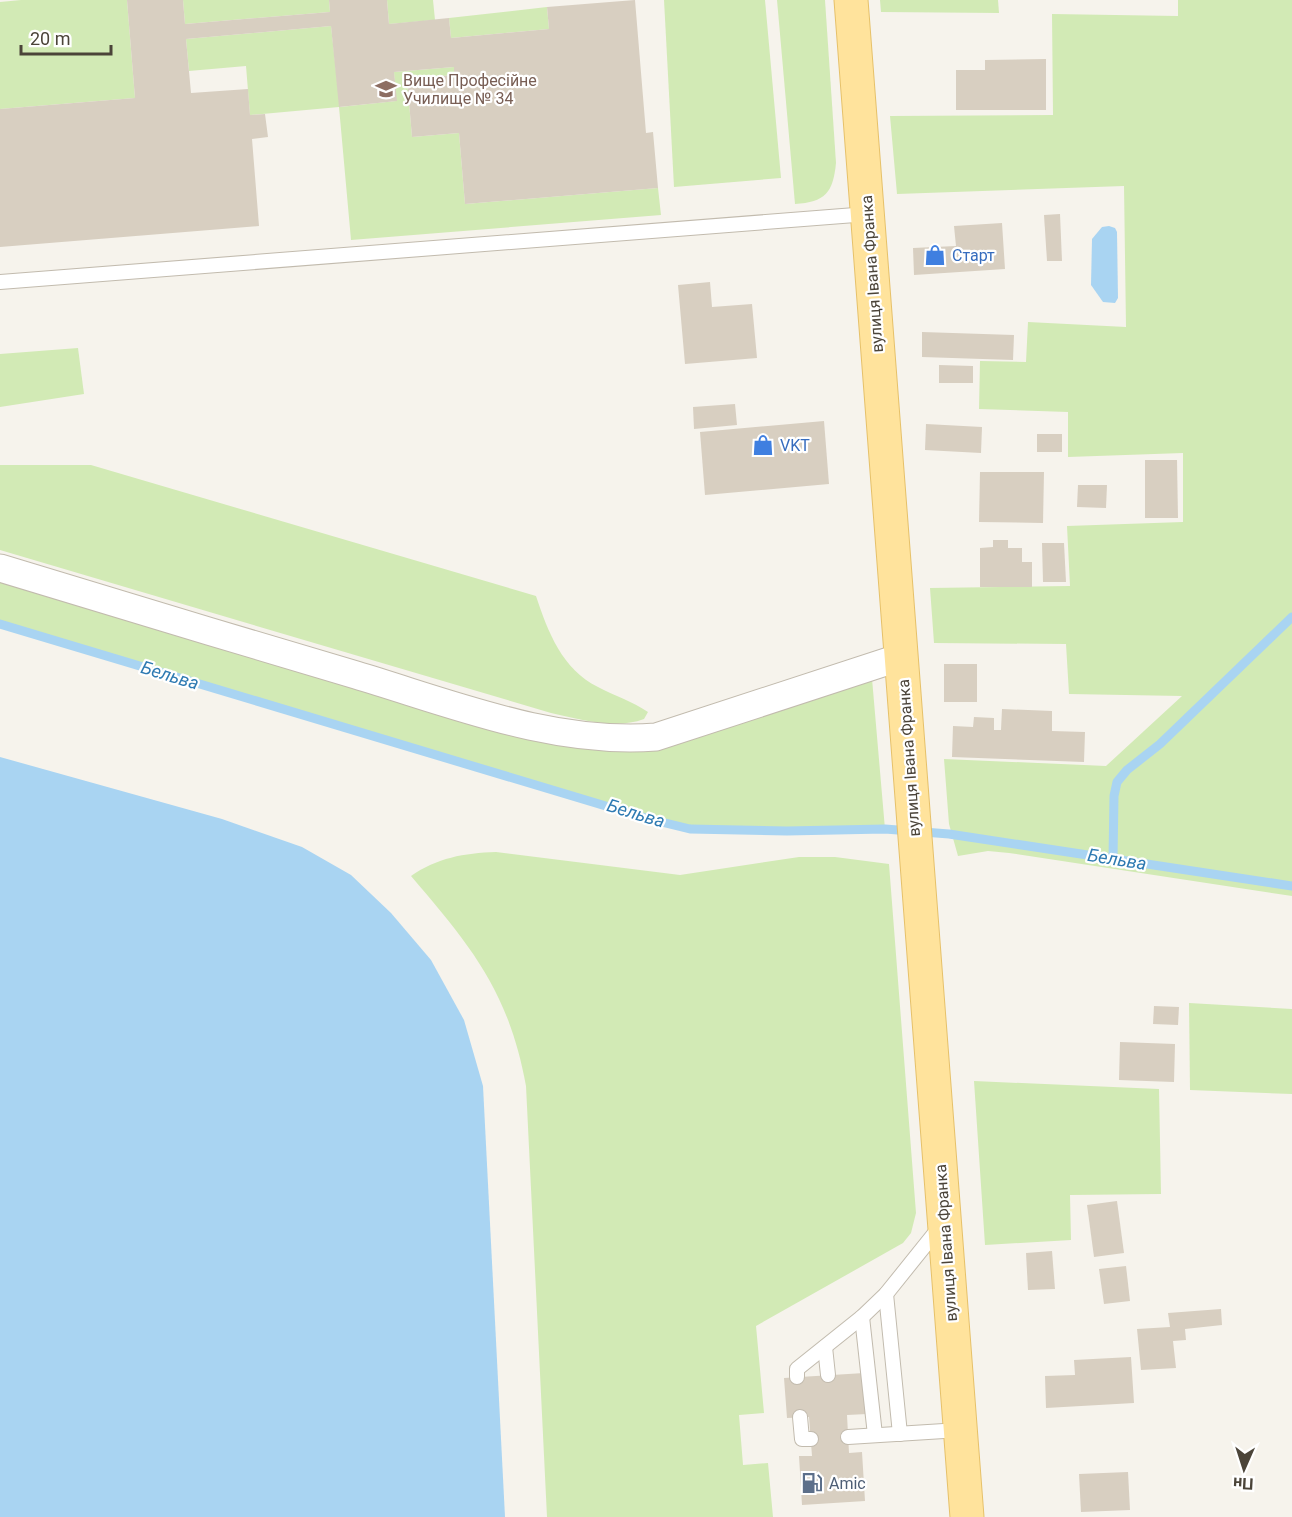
<svg xmlns="http://www.w3.org/2000/svg" width="1292" height="1517" viewBox="0 0 1292 1517" font-family="Roboto,sans-serif">
	<style>
		.green { fill: #d2eab5 }
		.water { fill: #a9d4f2 }
		.lines { fill: none; stroke-linecap: round; stroke-linejoin: round }
		.stream { stroke: #a9d4f2; stroke-width: 9 }
		.building { fill: #d8cfc1 }
		.service-casing { stroke: #c2bbae; stroke-width: 16 }
		.minor-casing { stroke: #c2bbae; stroke-width: 29 }
		.primary-casing { stroke: #e6c16a; stroke-width: 35 }
		.service { stroke: #fff; stroke-width: 14 }
		.minor { stroke: #fff; stroke-width: 27 }
		.primary { stroke: #ffe39c; stroke-width: 33 }
		.labels { text-anchor: middle; dominant-baseline: central; stroke-width: 4.5; stroke-linejoin: round; paint-order: stroke }
		.education-label { font-size: 16px; fill: #785e54; stroke: #fff; text-anchor: start }
		.shop-label { font-size: 16px; fill: #366cbe; stroke: #fff; text-anchor: start }
		.street-label { font-size: 16px; fill: #4b4439; stroke: #fff }
		.service-label { font-size: 16px; fill: #4e5e75; stroke: #fff; text-anchor: start }
		.water-label { font-size: 18px; font-style: italic; fill: #2e7ab2; stroke: #fff }
	</style>
	<rect width="100%" height="100%" fill="#f6f3ec"/>
	<!-- green -->
	<g class="green">
		<polygon points="21,0 127,0 135,98 0,109 0,2"/>
		<polygon points="183,0 329,0 330,12 185,24"/>
		<polygon points="387,0 433,0 435,20 389,24"/>
		<polygon points="664,0 765,0 781,178 674,187"/>
		<path d="M777,0H825L836,163C833,193 825,202 795,204Z"/>
		<polygon points="880,0 998,0 999,13 881,12"/>
		<polygon points="1178,0 1292,0 1292,896 1009,853 988,851 958,856 949,824 944,759 1106,766 1182,696 1069,694 1066,644 934,643 930,588 1070,586 1067,526 1183,522 1183,453 1068,457 1068,412 979,409 980,361 1026,362 1028,322 1126,327 1124,186 897,194 890,116 1053,115 1052,14 1178,16"/>
		<polygon points="547,7 549,29 451,38 449,18"/>
		<polygon points="331,26 340,107 396,101 394,72 454,67 454,75 407,79 412,137 459,133 465,204 658,188 661,215 351,240 339,107 250,115 246,66 189,71 186,39"/>
		<polygon points="78,348 84,394 0,407 0,354"/>
		<path d="M0,465H91L536,596C548,632 562,669 598,687C615,696 632,701 648,712L644,719C615,730 580,719 551,713L0,550Z"/>
		<path d="M0,568L624,739L871,667L885,829C807,831 726,837 649,819L0,624Z"/>
		<path d="M496,852L680,875L799,857H835L889,864L916,1213L911,1233L903,1243L756,1326L764,1413L739,1415L743,1465L768,1463L773,1517H547L526,1086C509,992 471,946 411,876C437,858 464,853 496,852Z"/>
		<polygon points="1189,1003 1292,1009 1292,1094 1190,1090"/>
		<polygon points="974,1081 1159,1089 1161,1194 1070,1195 1071,1240 985,1245"/>
	</g>
	<!-- water -->
	<g class="water">
		<polygon points="1109,226 1115,228 1117,232 1118,298 1115,303 1103,302 1091,285 1092,239 1102,227"/>
		<polygon points="0,757 222,819 302,847 351,875 391,913 431,960 464,1020 483,1086 505,1517 0,1517"/>
	</g>
	<g class="lines">
		<!-- stream -->
		<g class="stream">
			<polyline points="0,624 649,819 690,829 787,831 885,829 949,834 1292,886"/>
			<polyline points="1113,859 1114,796 1117,782 1127,770 1160,744 1292,617"/>
		</g>
	</g>
	<!-- building -->
	<g class="building">
		<polygon points="127,0 183,0 185,24 330,12 329,0 387,0 389,24 449,18 451,38 549,29 547,7 635,0 646,133 653,132 658,188 465,204 459,133 412,137 407,79 454,75 454,67 394,72 397,101 339,107 331,26 186,39 191,93 248,89 250,115 265,114 268,137 252,139 259,226 0,247 0,109 135,98"/>
		<polygon points="1046,59 1046,110 956,110 956,70 985,70 985,60"/>
		<polygon points="1060,214 1062,261 1047,261 1044,215"/>
		<polygon points="1002,223 1005,269 914,275 913,248 956,246 954,226"/>
		<polygon points="710,282 712,307 752,304 757,358 685,364 678,285"/>
		<polygon points="922,332 1014,335 1013,360 922,357"/>
		<polygon points="939,365 973,366 973,383 939,383"/>
		<polygon points="735,404 737,425 694,429 693,407"/>
		<polygon points="824,421 829,484 705,495 700,432"/>
		<polygon points="926,424 982,427 981,453 925,450"/>
		<rect x="1037" y="434" width="25" height="18"/>
		<polygon points="1145,460 1177,460 1178,518 1145,518"/>
		<polygon points="980,472 1044,472 1043,523 979,522"/>
		<polygon points="1078,485 1107,485 1106,508 1077,507"/>
		<polygon points="993,540 1008,540 1008,548 1022,548 1022,562 1032,562 1032,587 980,587 980,548 993,547"/>
		<polygon points="1042,543 1064,543 1066,582 1043,582"/>
		<rect x="944" y="664" width="33" height="38"/>
		<polygon points="1002,709 1052,711 1052,731 1085,732 1084,762 952,757 953,726 973,727 974,717 994,718 994,730 1001,730"/>
		<polygon points="1154,1006 1179,1007 1178,1025 1153,1024"/>
		<polygon points="1120,1042 1175,1044 1174,1082 1119,1080"/>
		<polygon points="1117,1201 1124,1253 1094,1257 1087,1205"/>
		<polygon points="1052,1251 1055,1289 1028,1290 1026,1253"/>
		<polygon points="1126,1266 1130,1301 1104,1304 1099,1269"/>
		<polygon points="1221,1309 1222,1325 1185,1329 1186,1340 1173,1341 1176,1368 1141,1370 1137,1329 1170,1327 1168,1313"/>
		<polygon points="1131,1357 1134,1403 1046,1408 1045,1376 1075,1375 1074,1360"/>
		<polygon points="864,1373 867,1414 847,1415 849,1453 862,1452 865,1501 802,1505 799,1456 812,1456 809,1417 787,1418 784,1378"/>
		<polygon points="1128,1472 1130,1510 1081,1512 1079,1474"/>
	</g>
	<g class="lines">
		<defs>
			<g id="service">
				<polyline points="0,282 868,214"/>
				<polyline points="886,1294 900,1434"/>
				<polyline points="862,1317 875,1435"/>
				<polyline points="825,1347 828,1375"/>
				<polyline points="797,1377 797,1369 862,1317 886,1294 939,1228"/>
				<polyline points="800,1417 802,1439 811,1439"/>
				<polyline points="848,1437 960,1430"/>
			</g>
			<path id="minor" d="M0,568C119,604 237,640 356,675C453,704 553,745 656,737L901,657"/>
			<polyline id="primary" points="851,0 967,1517"/>
		</defs>
		<!-- service casing -->
		<use href="#service" class="service-casing"/>
		<!-- minor casing -->
		<use href="#minor" class="minor-casing"/>
		<!-- primary casing -->
		<use href="#primary" class="primary-casing"/>
		<!-- service -->
		<use href="#service" class="service"/>
		<!-- minor -->
		<use href="#minor" class="minor"/>
		<!-- primary -->
		<use href="#primary" class="primary"/>
	</g>
	<!-- icons -->
	<defs>
		<symbol id="university-bare" viewBox="-9 -9 18 18"><path d="M0-5L7-2L0 1L-7-2ZM-4 1L0 2.5L4 1V4Q0 6-4 4Z" fill="#8d6e63" stroke="#fff" stroke-width="2.5" paint-order="stroke"/></symbol>
		<symbol id="shop-bare" viewBox="-9 -9 18 18"><path d="M-5-2.5h2.3a2.7 3.5 0 0 1 5.4 0H5L5.5 6h-11ZM-1.5-2.5h3a1.5 2.3 0 0 0-3 0Z" fill="#3f7fe0" stroke="#fff" stroke-width="2.5" paint-order="stroke"/></symbol>
		<symbol id="fuel-bare" viewBox="-9 -9 18 18"><path d="M-5.5-6h7V0h2V4h1.3V-2.5L3-4.5l.8-.8L6-3V5H2.5V1h-1V6h-7ZM-4.2-4.7v3.2H.2V-4.7Z" fill="#5c6f8a" stroke="#fff" stroke-width="2.5" paint-order="stroke"/></symbol>
	</defs>
	<g fill-rule="evenodd">
		<use href="#university-bare" x="371" y="74" width="30" height="30"/>
		<use href="#shop-bare" x="920" y="240" width="30" height="30"/>
		<use href="#shop-bare" x="748" y="430" width="30" height="30"/>
		<use href="#fuel-bare" x="797" y="1468" width="30" height="30"/>
	</g>
	<g class="labels">
		<!-- education labels -->
		<g class="education-label">
			<text x="403" y="80">Вище Професійне<tspan x="403" dy="18">Училище № 34</tspan></text>
		</g>
		<!-- shop labels -->
		<g class="shop-label">
			<text x="952" y="255">Старт</text>
			<text x="780" y="445">VKT</text>
		</g>
		<!-- street labels -->
		<g class="street-label">
			<text transform="translate(872 274) rotate(-94)">вулиця Івана Франка</text>
			<text transform="translate(909 758) rotate(-94)">вулиця Івана Франка</text>
			<text transform="translate(946 1243) rotate(-94)">вулиця Івана Франка</text>
		</g>
		<!-- service labels -->
		<g class="service-label">
			<text x="829" y="1483">Amic</text>
		</g>
		<!-- water labels -->
		<g class="water-label">
			<text transform="translate(170 675) rotate(17)">Бельва</text>
			<text transform="translate(636 813) rotate(17)">Бельва</text>
			<text transform="translate(1117 859) rotate(9)">Бельва</text>
		</g>
	</g>
	<!-- north arrow -->
	<g transform="translate(1244 1469) rotate(183)" stroke="#ffffff" stroke-width="4.5" paint-order="stroke">
	<path d="M0-4.5L10 22L0 15L-10 22Z" fill="#4b4439"/>
	<text y="-9" font-size="16" font-weight="bold" text-anchor="middle" fill="#4b4439">Пн</text>
	</g>
	<!-- scale -->
	<path d="M21 45v9h90v-9" fill="none" stroke="#4b4439" stroke-width="3"/>
	<text x="30" y="45" font-size="18" fill="#4b4439" stroke="#ffffff" stroke-width="4.5" paint-order="stroke">20 m</text>
</svg>
